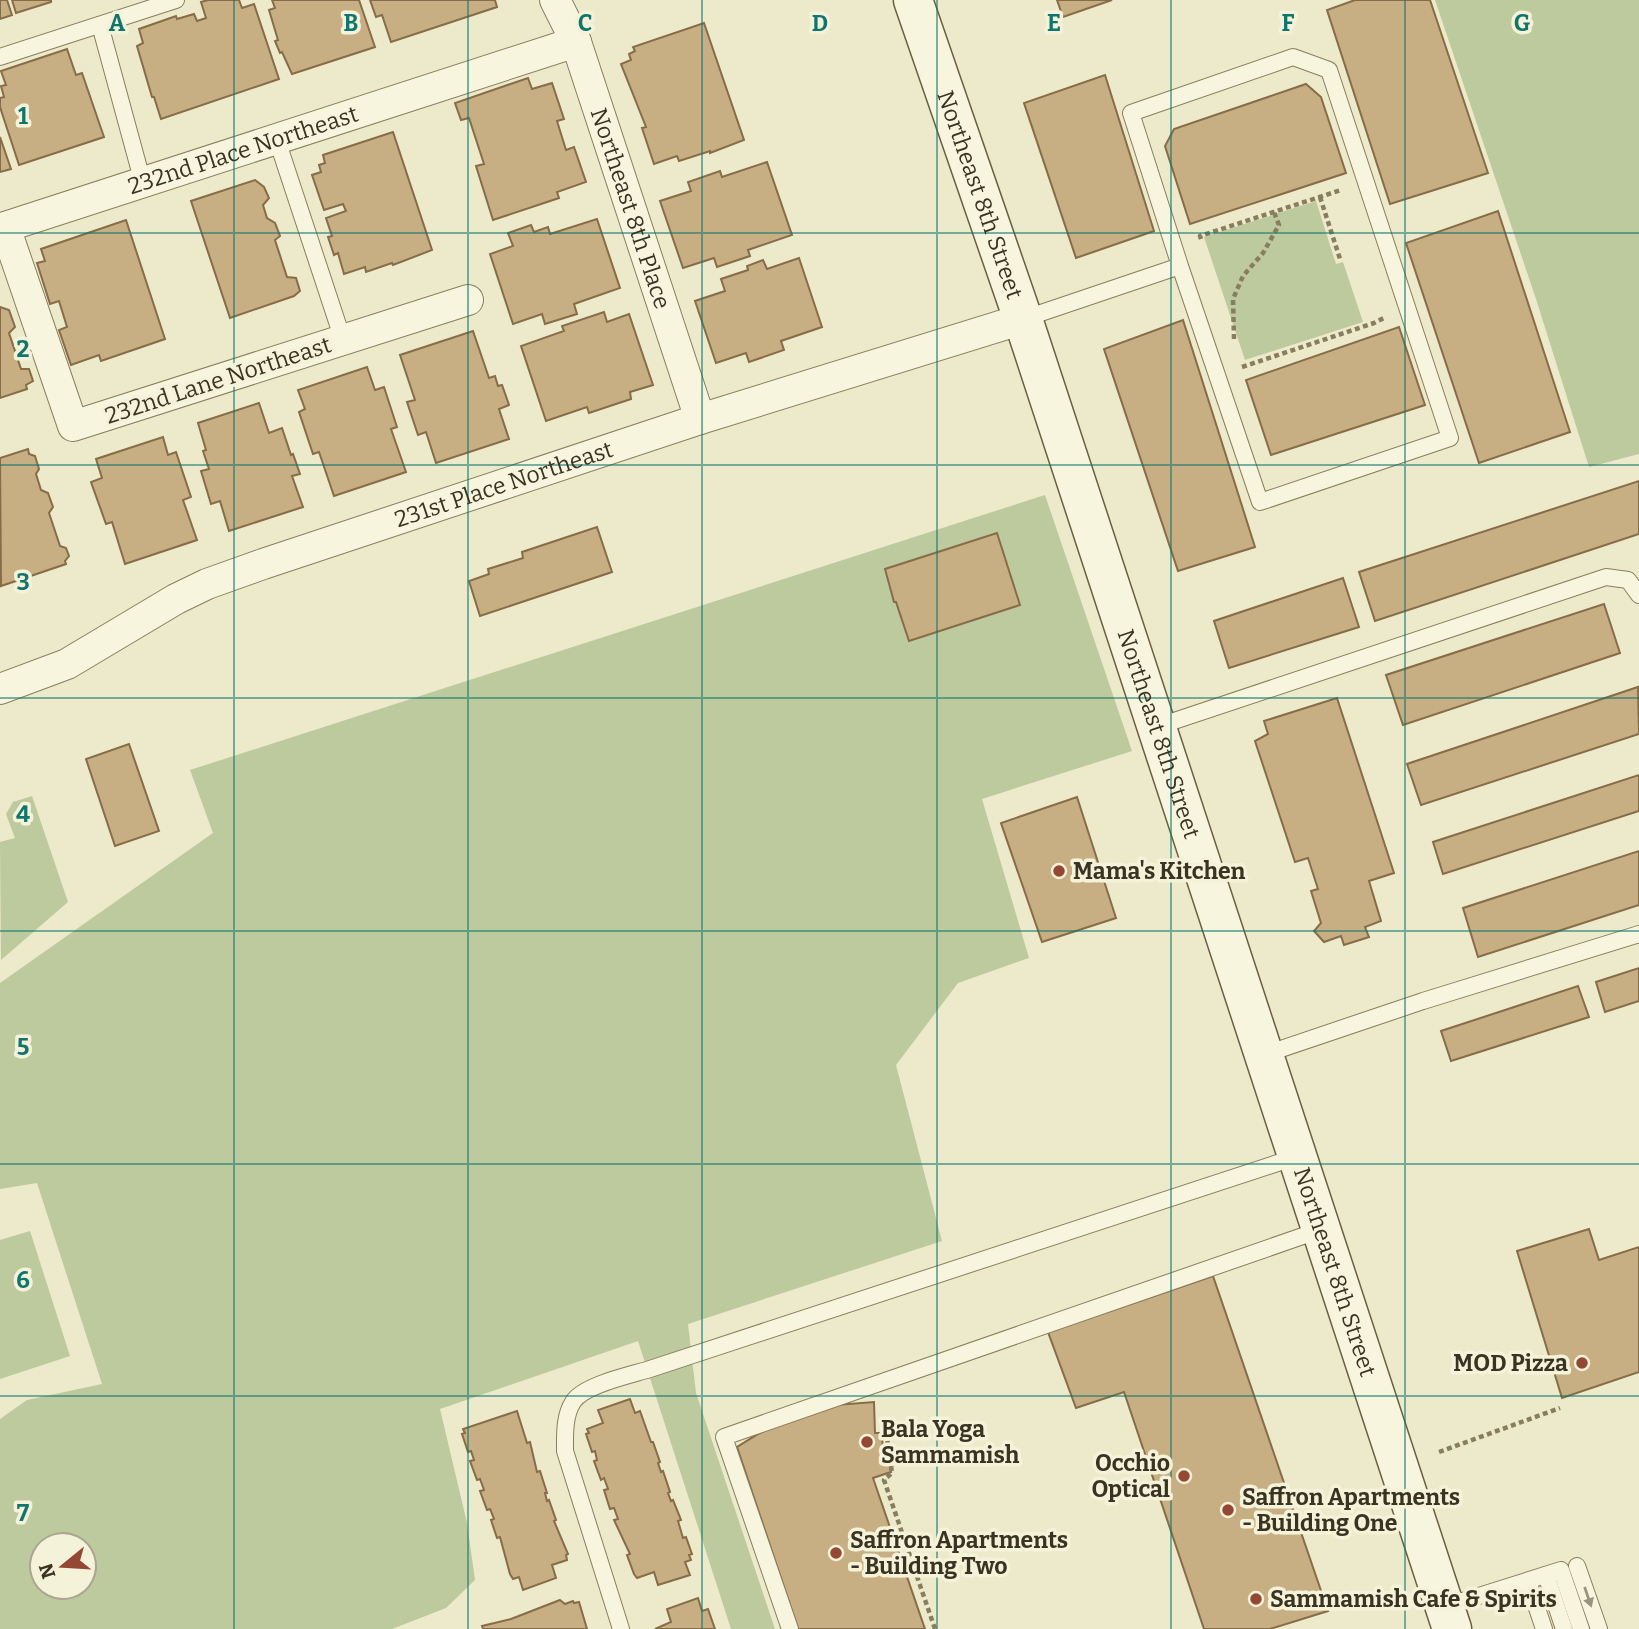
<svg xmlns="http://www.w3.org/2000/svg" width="1639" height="1629" viewBox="0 0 1639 1629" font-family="Bitter,serif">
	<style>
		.green { fill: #bcca9e; fill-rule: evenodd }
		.building { fill: #c8ae83; stroke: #866d47; stroke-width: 2 }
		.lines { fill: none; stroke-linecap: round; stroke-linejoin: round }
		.lane-casing { stroke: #887e5f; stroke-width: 18 }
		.street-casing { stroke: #887e5f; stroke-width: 32 }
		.secondary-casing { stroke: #6a5f42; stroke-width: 41 }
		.path { stroke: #887e5f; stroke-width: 4.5; stroke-dasharray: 5 3.5; stroke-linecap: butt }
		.lane { stroke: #f7f5dd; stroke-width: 16 }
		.street { stroke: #f7f5dd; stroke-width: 30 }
		.secondary { stroke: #f7f5dd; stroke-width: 38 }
		.oneway { fill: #989480 }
		.grid { fill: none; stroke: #0f766e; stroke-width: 2; stroke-opacity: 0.55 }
		.poi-dot { fill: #944733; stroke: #f4f2d9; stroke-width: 2.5 }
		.labels { text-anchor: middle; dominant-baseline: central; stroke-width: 7; stroke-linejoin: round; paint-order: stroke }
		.street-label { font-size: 23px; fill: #3a3322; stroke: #f4f2d9 }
		.poi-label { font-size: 23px; font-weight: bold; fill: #3a3322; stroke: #f4f2d9; text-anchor: start }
		.grid-label { font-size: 23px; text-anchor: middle; font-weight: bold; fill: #0f766e; stroke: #f4f2d9; stroke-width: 7; stroke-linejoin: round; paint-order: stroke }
	</style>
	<rect width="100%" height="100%" fill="#eceaca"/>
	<!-- green -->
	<g class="green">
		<polygon points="1435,0 1639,0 1639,454 1589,467 1536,299"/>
		<polygon points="1316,201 1336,264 1343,262 1363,322 1245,360 1204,237"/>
		<path d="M1045,495L1132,751L982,799L1029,958L958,983L896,1065L942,1241L688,1324L696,1393L775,1629H731L638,1341L440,1409L467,1523L475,1580L446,1608L392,1629H0V1419L27,1400L102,1384L37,1183L0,1189V983L213,833L190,770ZM42,1545H84V1587H42Z"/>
		<polygon points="32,796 68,902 1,960 0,842 15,838 6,814 13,802"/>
		<polygon points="30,1231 70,1356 0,1379 0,1240"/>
	</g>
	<!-- building -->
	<g class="building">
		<polygon points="0,0 7,0 12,15 0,19"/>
		<polygon points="12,0 51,0 51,2 16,13"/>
		<polygon points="208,0 239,0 242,8 254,4 279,79 161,119 154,97 152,97 137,46 143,43 139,29 176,16 177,19 194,14 197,21 206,18 201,2"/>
		<polygon points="272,0 359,0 375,47 292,74 282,52 280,53 275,41 278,40 269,10 275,8"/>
		<polygon points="370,0 495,0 497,7 391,42 382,15 376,17"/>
		<polygon points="1057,0 1112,0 1063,17"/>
		<polygon points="1355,0 1430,0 1488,173 1390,204 1327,10"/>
		<polygon points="704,23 744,140 710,153 710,151 679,161 677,156 654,164 642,128 646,127 621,64 631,60 629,54 635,51 633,47"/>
		<polygon points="67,49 76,75 82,73 104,137 19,165 0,107 0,98 4,97 1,86 6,85 1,71"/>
		<polygon points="1105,75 1154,231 1076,258 1024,103"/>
		<polygon points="528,78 532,89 552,83 564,119 557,121 566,150 574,147 586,182 557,192 559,198 493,220 476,166 484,164 469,118 461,120 455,103"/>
		<polygon points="1306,84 1321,97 1346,173 1190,224 1165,146 1174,129"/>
		<polygon points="393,132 432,250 393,265 392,263 366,272 365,267 344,274 338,253 334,255 328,237 332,236 326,218 346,211 343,204 324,210 312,175 321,172 319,165 325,163 323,155"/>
		<polygon points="0,137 11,169 0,172"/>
		<polygon points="767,162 792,235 748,250 750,256 717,267 714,258 683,268 660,201 691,191 688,182 720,171 722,177"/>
		<polygon points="255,180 264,187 269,198 263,205 267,218 275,223 280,236 275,240 287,277 296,278 300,291 294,296 230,318 191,201"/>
		<polygon points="1498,211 1570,432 1479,463 1406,243"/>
		<polygon points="597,219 620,288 574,304 577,314 545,324 542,314 513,324 490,254 513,246 508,233 531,225 534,232 548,227 550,234"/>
		<polygon points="126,220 165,339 101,361 99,355 71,365 59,330 67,327 59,301 50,304 37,263 45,261 41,249"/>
		<polygon points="799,258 822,327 781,341 784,350 749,362 746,353 716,363 695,301 725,291 721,279 748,270 747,266 763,260 767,269"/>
		<polygon points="0,307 9,310 15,327 9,333 21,369 29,369 33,381 26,385 27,389 0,398"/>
		<polygon points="604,312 607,322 629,314 653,385 630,392 631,399 589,413 587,407 546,421 521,346 564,331 562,326"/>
		<polygon points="1183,320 1255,547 1178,571 1104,349"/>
		<polygon points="1399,327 1425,405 1271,455 1246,380"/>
		<polygon points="473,331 489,378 495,376 498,386 502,385 509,405 499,409 509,439 436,463 426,432 418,435 407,402 415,400 400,355"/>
		<polygon points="367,367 375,390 384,387 397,427 391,429 406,472 334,496 319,452 313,454 299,412 305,409 298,390"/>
		<polygon points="259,403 269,433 282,428 291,455 293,454 300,474 292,476 303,507 229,531 220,501 211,504 201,471 209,469 203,451 206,450 198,423"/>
		<polygon points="163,437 168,455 176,452 191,497 183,500 197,540 125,564 112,522 106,524 91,482 102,478 96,459"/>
		<polygon points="28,449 29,454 35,456 39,469 36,474 41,490 48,493 53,507 49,513 60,546 66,548 69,556 65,561 66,564 1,586 0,458"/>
		<polygon points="1639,481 1639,534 1375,621 1359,572"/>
		<polygon points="597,527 612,572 480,616 469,581 489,574 488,569 523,558 522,552"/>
		<polygon points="997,533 1020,605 909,641 896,602 894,602 885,569"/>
		<polygon points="1343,578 1359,627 1229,668 1214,621"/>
		<polygon points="1604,604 1620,653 1403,725 1386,675"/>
		<polygon points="1638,687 1639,734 1421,805 1407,764"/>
		<polygon points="1337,698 1394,873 1369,881 1381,921 1365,927 1369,937 1344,945 1341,936 1324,942 1314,931 1321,923 1311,891 1318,889 1308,858 1295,862 1255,741 1268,734 1264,721"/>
		<polygon points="129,744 159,831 115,846 86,759"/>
		<polygon points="1639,775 1639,811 1443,874 1433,842"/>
		<polygon points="1077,797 1116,918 1042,942 1001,823"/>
		<polygon points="1639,851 1639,905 1478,957 1463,908"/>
		<polygon points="1639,968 1639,1001 1605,1012 1596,982"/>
		<polygon points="1578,986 1589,1017 1451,1061 1441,1031"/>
		<polygon points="1589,1229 1599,1260 1639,1247 1639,1372 1562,1398 1517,1251"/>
		<polygon points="1213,1276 1328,1611 1270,1629 1204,1629 1124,1392 1076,1408 1048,1332"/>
		<polygon points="630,1399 635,1413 640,1411 651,1442 653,1442 660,1462 658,1463 661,1472 663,1471 670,1492 668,1493 671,1501 673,1500 681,1520 678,1521 683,1538 686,1537 692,1554 689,1555 691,1560 685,1562 690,1575 658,1585 654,1572 637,1578 634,1574 627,1555 630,1554 614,1520 618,1519 614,1508 610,1509 604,1490 608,1489 604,1478 601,1480 594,1461 597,1460 595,1451 592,1452 586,1434 589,1433 587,1429 603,1423 598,1410"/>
		<polygon points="874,1402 875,1433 882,1433 883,1456 888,1455 891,1472 873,1478 925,1629 798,1629 737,1447 766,1429 835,1405"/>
		<polygon points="517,1411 527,1443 530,1442 537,1472 540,1471 547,1493 545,1493 547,1501 549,1500 556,1520 554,1521 568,1554 566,1555 567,1560 552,1565 556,1578 523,1590 519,1577 513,1579 510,1574 500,1537 497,1538 491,1520 494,1519 490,1509 487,1510 480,1491 484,1490 480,1479 477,1480 470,1461 474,1460 471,1451 468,1452 462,1434 465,1433 463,1429"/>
		<polygon points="698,1598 702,1611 708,1609 715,1629 655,1629 671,1622 667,1609"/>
		<polygon points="560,1600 565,1604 573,1601 574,1603 579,1602 587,1629 483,1629 482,1626 511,1619"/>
	</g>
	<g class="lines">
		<defs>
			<g id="lane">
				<polyline points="100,25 143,183"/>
				<polyline points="0,57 176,0"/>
				<polyline points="277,140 343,340"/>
				<polyline points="1023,319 1180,266 1131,113 1293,57 1329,70 1450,438 1260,502 1180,266"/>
				<polyline points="1156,727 1606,577 1628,580 1639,595"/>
				<polyline points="1263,1055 1423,1001 1639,934"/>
				<polyline points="1577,1566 1599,1629"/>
				<polyline points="1546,1575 1564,1629"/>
				<polyline points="1528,1581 1544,1629"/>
				<polyline points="1444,1607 1561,1570 1581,1629"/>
				<path d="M621,1629L565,1451C565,1435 564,1416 573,1402C583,1385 631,1375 650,1369L1296,1157"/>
				<polyline points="790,1629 724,1437 1320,1230"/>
			</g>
			<g id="street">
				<path id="s1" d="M555,0L576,42L700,419"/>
				<path id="s2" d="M468,300L73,426L5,227L576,42"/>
				<path id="s3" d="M0,689L67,664L176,599L207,584L263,564L700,419L1023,319"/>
			</g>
			<g id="secondary">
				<path id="s4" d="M913,0L1023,319L1452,1629"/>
			</g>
		</defs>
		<!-- lane casing -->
		<use href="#lane" class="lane-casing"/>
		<!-- street casing -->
		<use href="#street" class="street-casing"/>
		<!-- secondary casing -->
		<use href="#secondary" class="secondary-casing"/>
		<!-- path -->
		<g class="path">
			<polyline points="1320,197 1340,259"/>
			<polyline points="1201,239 1200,236 1341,190"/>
			<polyline points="1234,339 1233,299 1243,276 1263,253 1279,225 1274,212"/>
			<polyline points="1242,367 1374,323 1386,317"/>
			<polyline points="885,1424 892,1473 884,1480 935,1629"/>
			<polyline points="1439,1452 1560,1408"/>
		</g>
		<!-- lane -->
		<use href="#lane" class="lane"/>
		<!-- street -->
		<use href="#street" class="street"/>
		<!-- secondary -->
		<use href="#secondary" class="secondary"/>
	</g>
	<!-- one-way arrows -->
	<defs><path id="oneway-solid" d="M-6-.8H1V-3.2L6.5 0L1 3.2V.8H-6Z" transform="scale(1.75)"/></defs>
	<use class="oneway" href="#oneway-solid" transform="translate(1588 1597) rotate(71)"/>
	<!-- grid -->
	<path class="grid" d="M234,0V1629M468,0V1629M702,0V1629M937,0V1629M1171,0V1629M1405,0V1629M0,233H1639M0,465H1639M0,698H1639M0,931H1639M0,1164H1639M0,1396H1639"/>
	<!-- markers -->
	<g class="poi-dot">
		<circle cx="1059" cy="871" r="7"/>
		<circle cx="1582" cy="1363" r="7"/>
		<circle cx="867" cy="1442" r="7"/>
		<circle cx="1184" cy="1476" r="7"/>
		<circle cx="1228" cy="1510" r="7"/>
		<circle cx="836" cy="1553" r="7"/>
		<circle cx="1256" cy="1599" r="7"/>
	</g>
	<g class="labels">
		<!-- street labels -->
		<g class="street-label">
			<text stroke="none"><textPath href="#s2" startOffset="875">232nd Place Northeast</textPath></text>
			<text stroke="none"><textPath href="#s4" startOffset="206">Northeast 8th Street</textPath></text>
			<text stroke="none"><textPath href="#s1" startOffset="222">Northeast 8th Place</textPath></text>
			<text transform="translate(218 380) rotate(-18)">232nd Lane Northeast</text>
			<text stroke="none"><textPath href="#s3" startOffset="546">231st Place Northeast</textPath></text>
			<text stroke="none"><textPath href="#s4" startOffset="774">Northeast 8th Street</textPath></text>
			<text stroke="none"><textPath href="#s4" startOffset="1340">Northeast 8th Street</textPath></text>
		</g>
		<!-- poi labels -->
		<g class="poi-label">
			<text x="1073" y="871">Mama's Kitchen</text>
			<text x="1568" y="1363" text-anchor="end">MOD Pizza</text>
			<text x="881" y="1429">Bala Yoga<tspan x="881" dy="26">Sammamish</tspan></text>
			<text x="1170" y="1463" text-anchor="end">Occhio<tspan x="1170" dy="26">Optical</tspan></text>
			<text x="1242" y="1497">Saffron Apartments<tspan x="1242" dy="26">- Building One</tspan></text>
			<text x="850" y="1540">Saffron Apartments<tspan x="850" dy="26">- Building Two</tspan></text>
			<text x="1270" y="1599">Sammamish Cafe &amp; Spirits</text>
		</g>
	</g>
	<g class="grid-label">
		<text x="117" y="31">A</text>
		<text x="351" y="31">B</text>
		<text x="585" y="31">C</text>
		<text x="820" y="31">D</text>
		<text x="1054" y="31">E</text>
		<text x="1288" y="31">F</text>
		<text x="1522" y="31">G</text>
		<text x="23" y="124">1</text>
		<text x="23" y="357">2</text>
		<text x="23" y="590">3</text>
		<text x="23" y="822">4</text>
		<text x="23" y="1055">5</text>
		<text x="23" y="1288">6</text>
		<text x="23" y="1521">7</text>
	</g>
	<!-- north arrow -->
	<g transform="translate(63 1566) rotate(252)"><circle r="33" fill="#f4f2d9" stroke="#aaa690" stroke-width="2"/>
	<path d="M0-5L12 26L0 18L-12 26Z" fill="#944733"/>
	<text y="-10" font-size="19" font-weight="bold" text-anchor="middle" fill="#3a3322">N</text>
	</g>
</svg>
